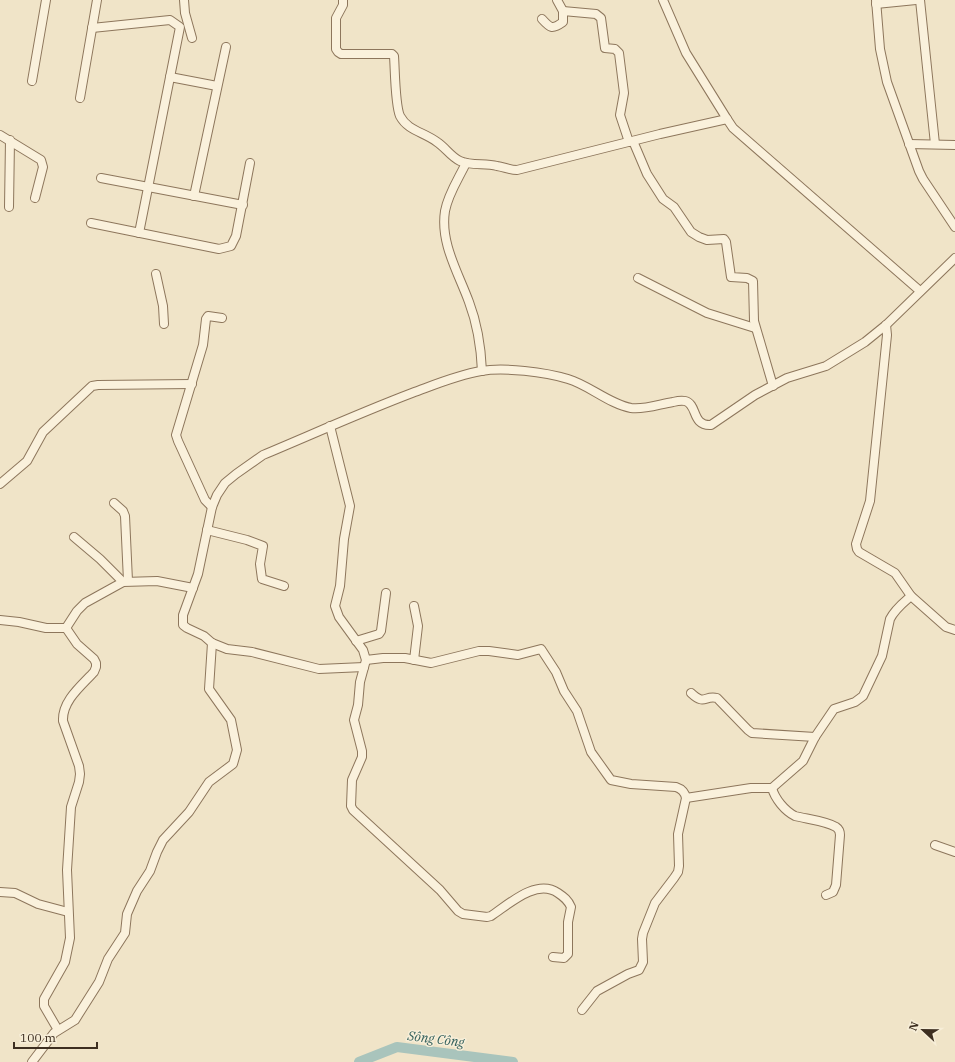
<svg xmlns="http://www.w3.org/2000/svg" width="955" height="1062" viewBox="0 0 955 1062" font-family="'IBM Plex Serif',serif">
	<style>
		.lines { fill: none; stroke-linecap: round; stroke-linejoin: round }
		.river { stroke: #a9c4bc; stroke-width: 10 }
		.minor-casing { stroke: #8d765c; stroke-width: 10 }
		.minor { stroke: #faf1dc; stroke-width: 8 }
		.labels { text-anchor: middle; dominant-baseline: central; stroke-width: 3; stroke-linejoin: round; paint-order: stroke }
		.water-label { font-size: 13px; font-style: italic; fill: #2f5d5a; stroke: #f7eed8 }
	</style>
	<rect width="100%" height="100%" fill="#f0e4c8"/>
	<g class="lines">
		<!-- river -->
		<polyline class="river" points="359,1062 397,1047 513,1062"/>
		<defs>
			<g id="minor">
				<polyline points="184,0 185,13 192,38"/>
				<path d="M343,0V5L336,18V49L338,52L341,54H392L394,56C395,69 395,105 400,116C408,131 424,132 437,142C445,147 451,157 460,161C471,166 485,163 497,166C504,167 510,170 517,170L660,134L727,119"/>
				<polyline points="557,0 563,11"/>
				<polyline points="663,0 686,53 727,119 733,128 920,291"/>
				<polyline points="876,0 880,49 887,82 919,171 923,179 955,227"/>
				<polyline points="920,0 935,144"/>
				<polyline points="876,4 916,0"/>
				<path d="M542,19C550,28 552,30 563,22V11L596,14L601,18L605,48L615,49L619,53L624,93L620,115L629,142"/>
				<polyline points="92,28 170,20 180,27 139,233"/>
				<polyline points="170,77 217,86"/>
				<polyline points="32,81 46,0"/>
				<polyline points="80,98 97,0"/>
				<polyline points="0,135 41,160 43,167 35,198"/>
				<polyline points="633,141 647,174 663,199 674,207 691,232 699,237 707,240 724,239 726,242 731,277 747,278 753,281 754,321 773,386"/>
				<polyline points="909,144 955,145"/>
				<path d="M466,163C459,178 448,194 445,211C440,243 458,272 469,302C477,323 481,348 482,371"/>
				<polyline points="101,178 243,205"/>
				<polyline points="194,196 226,47"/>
				<polyline points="9,207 10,140"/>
				<polyline points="91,223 219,249 231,246 236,236 250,163"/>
				<polyline points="156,274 163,306 164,324"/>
				<polyline points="638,278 707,313 755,328"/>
				<polyline points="886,325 887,335 870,501 856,544 857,549 859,552 895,573 911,596 946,627 955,630"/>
				<path d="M330,426L350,506L344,539L340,586L335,606L339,617L363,650L366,660L360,682L358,705L354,720L362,751V757L352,780L351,806L353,810L440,890L458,911L463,914L487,917L491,916C508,905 536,878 558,893C564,897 568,900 571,907L568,922V954L564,958L553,957"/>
				<polyline points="0,484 27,461 43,432 92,386 98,385 192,384"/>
				<polyline points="114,503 123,511 125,516 128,581"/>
				<polyline points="212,507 205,500 178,441 176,435 203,345 206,319 208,316 222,318"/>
				<polyline points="207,530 247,540 263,546 260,564 262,579 284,586"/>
				<polyline points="74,537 100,559 123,582"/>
				<polyline points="414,606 418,626 414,660"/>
				<polyline points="0,620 19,622 46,628 66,628 77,611 85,603 123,582 157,581 193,588"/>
				<polyline points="356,641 379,634 381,631 386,593"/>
				<path d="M366,660L383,658H405L431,663L479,651H489L518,655L541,649L556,672L564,691L577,711L591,752L611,780L631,784L676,787C682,789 685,792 686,798L678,834L679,866L678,872L674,878L655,903L643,933L642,939L643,962L639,970L628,974L597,991L582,1010"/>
				<path d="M364,667L319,669L252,652L227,649L212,643L204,636L187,628L183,625V615L198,574L212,507L217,495L225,483L236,474L263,455C313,434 362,412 412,393C434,385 457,375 481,371C504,367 545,372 568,379C589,385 609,404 631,408C644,410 660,404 673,402C677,401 681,400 685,401C698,404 691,426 711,425L755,395L787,378L826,366L865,342L886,325L955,258"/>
				<path d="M691,693C705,706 704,695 717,698L748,730L752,733L815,737"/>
				<path d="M772,788C775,799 785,811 795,816C807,819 826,821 836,827C839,829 840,832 840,835L836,885L833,892L826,895"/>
				<path d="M686,798L751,788H772L803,761L815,737L834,709L855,702L863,696L882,656L890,619C895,609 903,603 911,596"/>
				<polyline points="935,845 955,852"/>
				<polyline points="0,892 15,893 38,904 68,912"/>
				<path d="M58,1030L44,1006V999L65,962L70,938L67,870L71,807L79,782L80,774L79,766L63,721C62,701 81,686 94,672L96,667V663L94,659L77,644L66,628"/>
				<polyline points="32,1062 54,1033 75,1020 99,982 108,959 125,933 127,914 137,891 150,871 157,852 163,840 189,812 209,782 233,764 237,750 231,720 209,689 212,643"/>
			</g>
		</defs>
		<!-- minor casing -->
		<use href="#minor" class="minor-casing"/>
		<!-- minor -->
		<use href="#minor" class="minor"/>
	</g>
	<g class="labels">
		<!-- water labels -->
		<g class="water-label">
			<text transform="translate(436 1039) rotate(7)">Sông Công</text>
		</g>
	</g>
	<!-- north arrow -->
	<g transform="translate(923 1030) rotate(292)" stroke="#f7eed8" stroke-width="3" paint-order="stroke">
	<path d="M0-3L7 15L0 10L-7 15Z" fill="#3d2e20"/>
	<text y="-6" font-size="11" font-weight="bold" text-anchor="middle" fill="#3d2e20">N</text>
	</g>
	<!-- scale -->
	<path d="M14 1042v6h83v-6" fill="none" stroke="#3d2e20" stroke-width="2"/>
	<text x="20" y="1042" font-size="12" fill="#3d2e20" stroke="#f7eed8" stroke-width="3" paint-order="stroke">100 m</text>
</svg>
